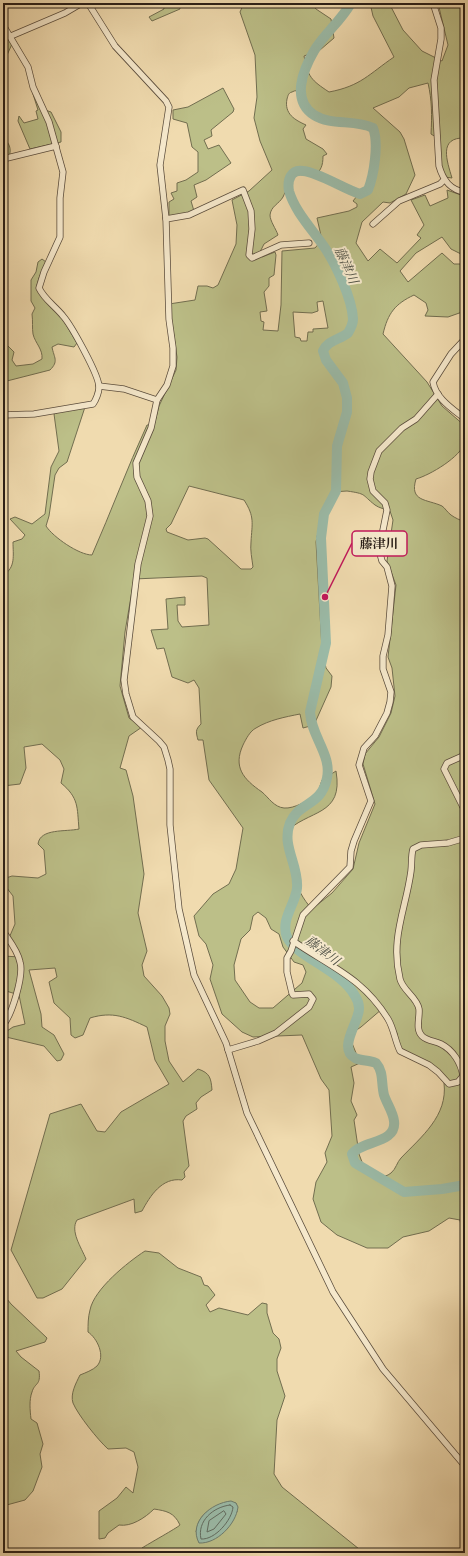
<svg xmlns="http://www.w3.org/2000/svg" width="468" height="1556" viewBox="0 0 468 1556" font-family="'Libre Caslon Text','Noto Serif JP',serif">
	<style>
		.green { fill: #bcbf88; stroke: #726e50; fill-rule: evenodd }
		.water { fill: #9bbba8; stroke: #6d7c6e }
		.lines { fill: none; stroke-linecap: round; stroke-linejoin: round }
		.shore { stroke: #626c60; stroke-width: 1 }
		.river { stroke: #9bbba8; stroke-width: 10 }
		.minor-casing { stroke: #5b4d3d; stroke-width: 7 }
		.minor { stroke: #f5e8cb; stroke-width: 5.5 }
		.labels { text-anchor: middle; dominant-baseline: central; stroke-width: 4; stroke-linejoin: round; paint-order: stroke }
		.water-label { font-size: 13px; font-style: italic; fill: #4b4d42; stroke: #f5e8cb }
		.leader { fill: none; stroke: #c2185b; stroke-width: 1.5 }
		.callout-dot { fill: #c2185b; stroke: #f5e8cb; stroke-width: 1.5 }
		.callout { fill: #f5e8cb; stroke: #c2185b; stroke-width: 1.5 }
		.callout-label { font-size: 13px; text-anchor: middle; font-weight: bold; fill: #291e17 }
	</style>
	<rect width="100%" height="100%" fill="#f0dbaf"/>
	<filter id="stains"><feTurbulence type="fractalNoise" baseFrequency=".005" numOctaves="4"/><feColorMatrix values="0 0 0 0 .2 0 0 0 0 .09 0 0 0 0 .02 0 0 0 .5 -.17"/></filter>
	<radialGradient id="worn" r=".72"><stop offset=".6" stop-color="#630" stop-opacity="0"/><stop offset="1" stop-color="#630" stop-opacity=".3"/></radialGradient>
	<!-- green -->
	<g class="green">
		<polygon points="163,3 179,3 180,9 152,21 149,17 164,9"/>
		<path d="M244,3H311L316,9L331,19L334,38L320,50L304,56C308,77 311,80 329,92C361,86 369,74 394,57L373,16L370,3H389L403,30L422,51L442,61L448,45L438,3H465V138C438,137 447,161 452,178L445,177L440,165L439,139L431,134C432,116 432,100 428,83L409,88L399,97L373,108L400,132L404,139L415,175L406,194L390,203L383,202L362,222L356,243L368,261L380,249L397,263L421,238L417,235L424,225L411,200L425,195L430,206L448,198L447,190L461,195L462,198L465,219V256L451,249L442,237L416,253L400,271L408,282L442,253L454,264H465V311L448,317L425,316L428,310L426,303L414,295C395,304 388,313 383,334L427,382L442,406L465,426C465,431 466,437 465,442C461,457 430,475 416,479C409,502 427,499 442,506C445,508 447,512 451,515C455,518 460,520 465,522V1250L460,1220L449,1218L429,1231L403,1237L388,1248H367L337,1235L321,1222L313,1199L316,1182L327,1162L325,1153L332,1136L329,1090L321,1079L302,1035L253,1037L242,1032L222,1014L210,979L213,965L206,944L199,936L194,916L213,894L229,884L236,869L243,828L209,780L203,740H198C196,732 195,730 201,724L199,688L194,680L188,683L172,677L164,648L157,649L151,630L168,629L166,599L185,597V605H177L178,621L182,627L209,625L207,578L202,576L134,579L125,632L120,686L129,718L142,727L129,736L120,768L126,770L133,796L144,874L138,913L147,951L142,965L144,976L162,996L169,1008L170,1014L165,1026V1041L169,1061L183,1082L198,1069C210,1073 211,1078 212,1090L201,1097L196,1103L197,1109L186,1116L183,1121L189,1166L184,1172L185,1177L182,1180C162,1177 150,1196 142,1211L135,1213L134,1199L77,1220C70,1231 81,1247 86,1259L62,1289L43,1298H37L11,1250L50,1114L81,1104L97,1131L105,1132L121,1112L169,1084L155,1060L147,1027C126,1017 113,1011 90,1018L83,1035L75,1038L71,1035L70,1018L54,1003L49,982L57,977L55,968L29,970L41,1014L42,1027L54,1035L64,1054L61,1060L57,1061L44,1046L6,1037L4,1033L13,1027L25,1024L19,995L3,990V956L20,957L9,938L15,924L13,896L3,883V879L12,876L38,878L46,874L44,850L38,844C40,828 66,832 79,829C77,807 79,798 61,783L64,769L60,760L42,744L24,747L26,768L20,784L3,786V575C16,568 13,555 13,542L22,539L25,535L10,519L15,517L32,524L45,514L51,467L59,451L54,414L69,408L85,407L67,462L59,468L55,475L49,516L46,526C53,537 79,555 92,555C111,512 127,468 147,425H154L159,406L176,370L177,357L169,304L195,300L198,286H207L213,288L218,285L236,244L237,225L232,200L249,191L272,170L260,141L254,118L257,97L255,55L240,12ZM301,90C303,96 304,104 308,108C319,122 353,122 369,124C374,128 376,131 377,137C379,146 375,181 370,189C367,195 363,196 357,196L353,201L357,204V207L349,211L317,218L322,240L315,248L282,251L281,305L278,331L263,330L264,322L261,321L260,312L267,311L264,292L269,286V278L274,275L276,255L275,252L262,257L260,252L264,244L278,235C276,229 270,221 270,215C271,206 279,204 283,197C286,191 289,179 296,176C301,173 308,176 314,177C321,170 323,166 323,156L327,154L323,149L306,139L303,129L306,125C295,120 284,114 287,99C288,96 288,93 292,92C295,90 298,91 301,90ZM323,301L328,328L313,329V332H308L307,341H301L300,338L295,337L293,312L312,313L318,311L317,302ZM189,486L244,500C255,517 252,523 251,542C250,550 252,559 253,567L251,569H241L208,539L205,538L188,540L167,532L166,529L171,524ZM347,491C367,494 361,494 375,505C379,508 385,509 390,511L393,520L387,561L396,585L388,657L392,668L395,696L391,713L379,737L365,754L363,764L375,804L359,843L353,869L332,893L312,909C294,890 287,859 285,833C308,809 344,817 336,771L322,780L317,795C309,800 294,809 284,808C274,807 269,798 262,792C243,779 233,767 243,745C246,739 250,731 256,728C269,720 285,717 300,714L303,728L314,725L331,687L332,676L326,668L322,649L316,542L322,513L332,492ZM258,912L266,918L271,929L279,934L283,947L294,962L303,965L306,972L302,983L273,1008H259L250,1002L235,980L234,965L241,939L250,930L253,916ZM382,1009L397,1033L399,1046L402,1050L437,1068L447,1079L444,1083C448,1116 421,1137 401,1158C397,1162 396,1169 391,1173C388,1176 381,1177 377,1179L365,1170L359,1154L354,1120L357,1115L351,1101L354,1083L351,1067L360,1063L352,1043L355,1031L361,1027Z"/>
		<polygon points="3,32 12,44 3,64"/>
		<polygon points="223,88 234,109 233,112 211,130 212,136 204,140 208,149 219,145 231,163 206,180 194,185 197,197 191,201 194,211 183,215 169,216 169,202 174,199 171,193 177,191 177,183 186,180 198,172 198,152 192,147 187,123 173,119 173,110 188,107"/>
		<polygon points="33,94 35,94 42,109 51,112 61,132 61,142 30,149 18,121 19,116 24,123 38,119 36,111 38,110"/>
		<path d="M3,137C9,143 12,148 9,157H3Z"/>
		<path d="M42,259L46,262L39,278L37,285L39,292L62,318L77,343L74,347L58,344L52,347C54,358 59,361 50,370L3,382V345H7L14,352L12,360L16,366L33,364L42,359C43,349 35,343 33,334C32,328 33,321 32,314L35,308L31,301V280L36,272L38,262Z"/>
		<path d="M145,1251L159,1253L178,1268L201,1277L204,1285L208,1286L215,1295L206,1305L210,1312L219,1308L248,1315L262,1303L267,1304V1313L273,1333L279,1339L281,1348L277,1359V1371L285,1396L277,1420L274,1474L282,1487L364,1553H143L142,1548C148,1544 177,1528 180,1525C174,1512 166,1511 154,1509C145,1518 131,1527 119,1525L108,1533L105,1538L99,1539V1511L117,1498L126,1487L133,1493L138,1467L134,1452L126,1448L108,1449C98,1440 78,1415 73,1403C70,1394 76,1383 80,1375C85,1373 93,1370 97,1366C106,1356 97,1338 88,1332C88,1325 88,1317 90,1310C94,1289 128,1262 145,1251ZM236,1503L237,1512L196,1532C201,1507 214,1509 236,1503Z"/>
		<path d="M3,1294L11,1304L47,1338L45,1342L16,1351L21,1357L39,1371C41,1386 35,1382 32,1392C29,1400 30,1410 31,1419L37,1423L43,1444L40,1454L42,1467L33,1491L25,1500L3,1506Z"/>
	</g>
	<!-- water -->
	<path class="water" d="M231,1501L236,1503L238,1507C236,1524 217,1544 199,1543C188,1522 211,1503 231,1501Z"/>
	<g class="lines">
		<!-- shore -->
		<g class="shore">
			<path d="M230,1505L233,1507C232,1520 215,1540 201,1539C197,1521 213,1507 230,1505Z"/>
			<polygon points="224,1511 226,1514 214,1529 207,1532 209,1521"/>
		</g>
		<!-- river -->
		<path class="river" d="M351,3C341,21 324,34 314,51C303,70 291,100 314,115C331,126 355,119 373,128C379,143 374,175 368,190L360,194C344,189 318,172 303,171C291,169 287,180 289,191C295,212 313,230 325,248C336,265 352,298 353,319C353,324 351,328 348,333C339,340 328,340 323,351L326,360L343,383L347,398V412L337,446L336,491L324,514L321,538L326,643L310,712C311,736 332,755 327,778C321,807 299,801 290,823C281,846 299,865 297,888C296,903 280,920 287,937C296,957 342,970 355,996C357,999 359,1004 359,1008C360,1021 337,1048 355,1058C361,1061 369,1060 376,1063C384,1072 381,1084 384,1095C387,1104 393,1112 394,1121C397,1144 362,1140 352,1154L355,1163L404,1192L442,1189L465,1185"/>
		<defs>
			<g id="minor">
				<polyline points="88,3 115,46 166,101 169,107 160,165 166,219 169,319 173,348 173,366 167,385 157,400 151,428 136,463 137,477 148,501 150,516 138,564 124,680 126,694 133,717 159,741 164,747 168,760 170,769 170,825 179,909 194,975 226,1043 247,1113 333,1292 383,1369 465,1466"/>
				<path d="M433,3L441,28V39L434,80L439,166C443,180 450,190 465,192"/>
				<path d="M3,25L28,67L33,87L49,122L63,172L60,198V237L44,272L39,288C44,299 55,306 63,316C71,325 99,375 99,387C99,392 96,400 93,404L34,414L3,415"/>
				<polyline points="11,36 65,13 82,3"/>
				<polyline points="3,159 56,146"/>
				<polyline points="166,219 189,215 243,190 251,211 252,229 249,255 252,258 281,245 309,243"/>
				<polyline points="373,224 399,201 440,184 444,180"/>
				<path d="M465,339L451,354L433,382C436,399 453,409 465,419"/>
				<polyline points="99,386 124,389 157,400"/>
				<polyline points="465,755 447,763 444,769 465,811"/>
				<path d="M3,931C9,940 18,951 20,962C24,975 12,1015 3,1025"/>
				<path d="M293,941C331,967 363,978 388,1019C394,1029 395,1041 400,1051L429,1065L438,1072L449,1084L458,1082L463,1076C461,1063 453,1050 441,1044C435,1041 427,1041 422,1036C415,1029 420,1018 419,1009C417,997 403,991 400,979C390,938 406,909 411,871C412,863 411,856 413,849L421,845L448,843L465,838"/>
				<polyline points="228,1050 258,1041 276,1033 309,1007 313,999 309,994 293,995 292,993 287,972 287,958 291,951 303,915 350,867 351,851 354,841 371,801 359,765 364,748 375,736 387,713 390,702 391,692 383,669 383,656 388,635 392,586 387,567 382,561 379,550 387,510 385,503 373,491 370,479 371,472 379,451 402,428 416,419 438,394"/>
				<polyline points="461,1553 465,1551"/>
			</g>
		</defs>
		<!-- minor casing -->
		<use href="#minor" class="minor-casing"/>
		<!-- minor -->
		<use href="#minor" class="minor"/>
	</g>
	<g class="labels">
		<!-- water labels -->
		<g class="water-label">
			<text transform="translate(347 265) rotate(66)">藤津川</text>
			<text transform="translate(323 950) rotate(37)">藤津川</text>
		</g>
	</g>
	<!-- callouts -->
	<path class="leader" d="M325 597L352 543"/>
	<circle class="callout-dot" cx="325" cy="597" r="4"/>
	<rect class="callout" x="352" y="531" width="55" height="25" rx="4"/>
	<g class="callout-label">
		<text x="379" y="548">藤津川</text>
	</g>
	<!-- margin -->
	<rect width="468" height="1556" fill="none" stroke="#f0dbaf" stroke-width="16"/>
	<rect x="4" y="4" width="460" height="1548" fill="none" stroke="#291e17" stroke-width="2"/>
	<rect x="8" y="8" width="452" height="1540" fill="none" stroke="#291e17"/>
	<rect width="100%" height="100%" filter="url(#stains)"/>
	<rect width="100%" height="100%" fill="url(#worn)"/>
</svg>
